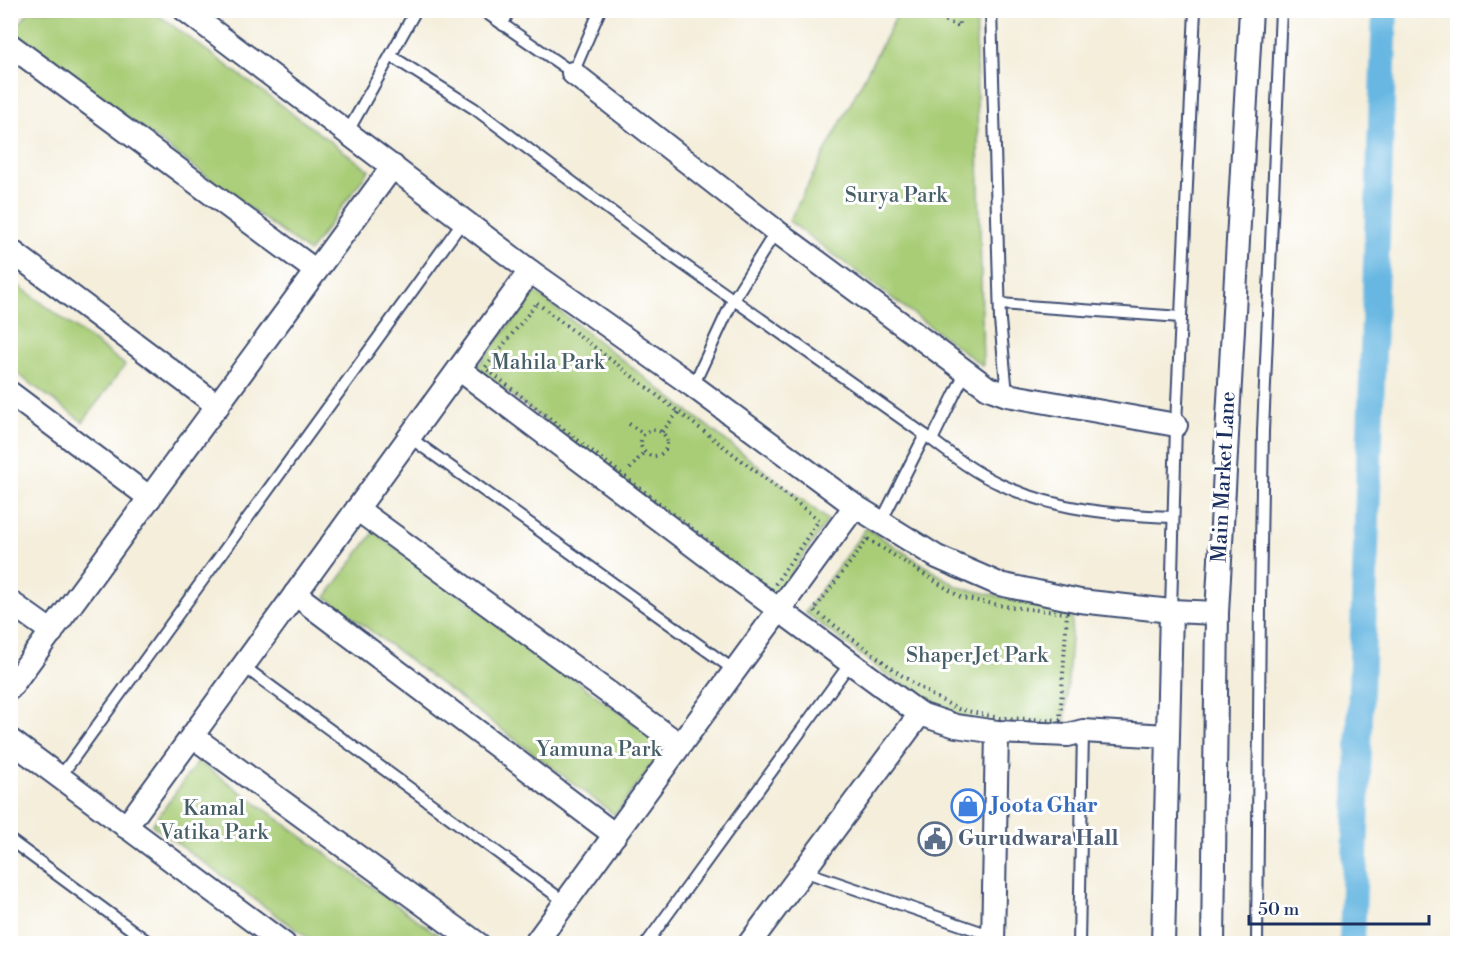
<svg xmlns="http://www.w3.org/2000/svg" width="1468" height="954" viewBox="0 0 1468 954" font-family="'Libre Bodoni',serif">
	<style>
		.park { fill: #a9cd77; stroke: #627e6a; stroke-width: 1.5 }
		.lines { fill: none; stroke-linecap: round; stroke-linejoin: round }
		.canal { stroke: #67b7e2; stroke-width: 26 }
		.service-casing { stroke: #3c4c71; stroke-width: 14 }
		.minor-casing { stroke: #3c4c71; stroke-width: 26 }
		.path { stroke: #3c4c71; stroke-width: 4; stroke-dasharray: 1.5 4.5; stroke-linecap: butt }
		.service { stroke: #fff; stroke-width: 10 }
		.minor { stroke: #fff; stroke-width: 22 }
		.labels { text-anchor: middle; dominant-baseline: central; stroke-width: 6; stroke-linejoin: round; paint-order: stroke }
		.park-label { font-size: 21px; fill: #465e66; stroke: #fff }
		.street-label { font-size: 21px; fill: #1b2f5e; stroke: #fff }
		.shop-label { font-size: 21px; font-weight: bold; fill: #366cbe; stroke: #fff; text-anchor: start }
		.service-label { font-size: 21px; font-weight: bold; fill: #4e5e75; stroke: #fff; text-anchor: start }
	</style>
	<rect width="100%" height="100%" fill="#fff"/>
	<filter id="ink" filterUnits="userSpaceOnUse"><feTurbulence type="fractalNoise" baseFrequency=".0167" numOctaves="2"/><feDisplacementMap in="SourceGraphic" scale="12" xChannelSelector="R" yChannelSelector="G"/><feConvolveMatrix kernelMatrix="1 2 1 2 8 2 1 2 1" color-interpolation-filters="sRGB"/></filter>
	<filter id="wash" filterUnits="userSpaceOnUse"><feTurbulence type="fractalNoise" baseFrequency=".008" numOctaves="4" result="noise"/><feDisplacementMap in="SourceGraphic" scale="24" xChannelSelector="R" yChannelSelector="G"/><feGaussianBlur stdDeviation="1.35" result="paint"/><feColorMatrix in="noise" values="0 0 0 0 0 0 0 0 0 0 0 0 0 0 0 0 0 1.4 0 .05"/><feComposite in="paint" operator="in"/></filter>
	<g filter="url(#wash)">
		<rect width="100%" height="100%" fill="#f4eedb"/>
		<!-- park -->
		<g class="park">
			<polygon points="29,11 153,11 369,170 309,252 13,33"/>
			<polygon points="882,11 977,11 976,54 983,366 789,221 896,17"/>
			<polygon points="11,280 125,365 83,422 11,369"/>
			<polygon points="535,292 828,520 775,598 476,368"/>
			<polygon points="866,528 958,587 1016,600 1073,608 1065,725 996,724 954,716 887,675 805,612"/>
			<polygon points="374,532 666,747 615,815 326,597"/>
			<polygon points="198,761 449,943 315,943 152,825"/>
		</g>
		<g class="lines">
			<!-- canal -->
			<polyline class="canal" points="1352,944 1385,10"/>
		</g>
	</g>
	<g filter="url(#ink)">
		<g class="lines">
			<defs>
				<g id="service">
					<polyline points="482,10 573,73 600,10"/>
					<polyline points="991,10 1000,320 1007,394"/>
					<polyline points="503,25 509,10"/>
					<polyline points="391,56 475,109 656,245 925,435"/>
					<polyline points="347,133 416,10"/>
					<polyline points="1000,304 1181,317"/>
					<polyline points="693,386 733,300 776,231"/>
					<polyline points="409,437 734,670"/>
					<path d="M932,440C954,457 977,474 1002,485C1055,510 1115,515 1173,517"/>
					<polyline points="881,522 925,435 932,440 966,371"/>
					<polyline points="1171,611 1176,425 1195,10"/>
					<polyline points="243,666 565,902"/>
					<polyline points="60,777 463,221"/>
					<polyline points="10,840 151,944"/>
					<polyline points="803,871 993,936"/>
					<polyline points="646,944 851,662"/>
					<polyline points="1079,944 1083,731"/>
					<polyline points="1257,944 1260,604 1263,431 1281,10"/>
				</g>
				<g id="minor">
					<polyline points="185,10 530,271 693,386 855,506 937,557 999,584 1080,601 1171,611 1217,613"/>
					<polyline points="10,45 316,271"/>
					<polyline points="573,73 776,231 988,388 1007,395 1176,425"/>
					<polyline points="10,250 218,406"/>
					<polyline points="459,369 779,610 855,506"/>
					<polyline points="10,393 150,498"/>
					<polyline points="357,509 680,745"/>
					<polyline points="295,594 615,835"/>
					<polyline points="10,602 52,632"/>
					<polyline points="10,688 393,166"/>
					<polyline points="192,736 478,944"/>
					<polyline points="10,740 284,944"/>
					<polyline points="126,827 530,271"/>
					<polyline points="535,944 779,610 920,714 956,726 997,732 1068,735 1083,731 1167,736"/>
					<polyline points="749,944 920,714"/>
					<polyline points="993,944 997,732"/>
					<polyline points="1163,944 1171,611"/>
					<polyline points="1213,944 1217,613 1251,10"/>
				</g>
			</defs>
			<!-- service casing -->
			<use href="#service" class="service-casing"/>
			<!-- minor casing -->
			<use href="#minor" class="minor-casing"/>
			<!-- path -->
			<g class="path">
				<polyline points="924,10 959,27 958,10"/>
				<polygon points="537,303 819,520 771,590 485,368"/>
				<polyline points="629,424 644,434"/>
				<circle cx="654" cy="443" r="13"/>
				<polyline points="662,432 680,410"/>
				<polyline points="630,469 644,452"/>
				<polygon points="868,539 962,598 1010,607 1067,613 1060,720 999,718 958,709 933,696 901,675 814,610"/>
			</g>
			<!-- service -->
			<use href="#service" class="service"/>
			<!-- minor -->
			<use href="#minor" class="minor"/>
		</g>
	</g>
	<!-- icons -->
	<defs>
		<symbol id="shop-ring" viewBox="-11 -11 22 22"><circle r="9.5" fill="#fff" stroke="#3f7fe0" stroke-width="1.5"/><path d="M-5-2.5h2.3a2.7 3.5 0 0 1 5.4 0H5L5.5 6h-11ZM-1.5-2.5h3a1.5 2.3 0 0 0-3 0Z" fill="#3f7fe0"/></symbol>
		<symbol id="civic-ring" viewBox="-11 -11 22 22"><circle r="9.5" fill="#fff" stroke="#5c6f8a" stroke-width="1.5"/><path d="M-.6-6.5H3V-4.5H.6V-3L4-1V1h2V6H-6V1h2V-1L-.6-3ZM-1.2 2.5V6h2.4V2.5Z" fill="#5c6f8a"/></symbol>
	</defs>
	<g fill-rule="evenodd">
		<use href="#shop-ring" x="949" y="787" width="38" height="38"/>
		<use href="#civic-ring" x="916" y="820" width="38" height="38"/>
	</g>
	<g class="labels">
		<!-- park labels -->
		<g class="park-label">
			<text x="896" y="196">Surya Park</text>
			<text x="548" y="363">Mahila Park</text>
			<text x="977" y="656">ShaperJet Park</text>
			<text x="599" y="750">Yamuna Park</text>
			<text x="214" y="809">Kamal<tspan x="214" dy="24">Vatika Park</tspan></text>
		</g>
		<!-- street labels -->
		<g class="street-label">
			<text transform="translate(1224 477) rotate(-87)">Main Market Lane</text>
		</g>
		<!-- shop labels -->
		<g class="shop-label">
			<text x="991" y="806">Joota Ghar</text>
		</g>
		<!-- service labels -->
		<g class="service-label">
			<text x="958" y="839">Gurudwara Hall</text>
		</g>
	</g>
	<!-- margin -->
	<rect width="1468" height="954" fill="none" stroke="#fff" stroke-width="36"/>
	<!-- scale -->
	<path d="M1249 915v9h180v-9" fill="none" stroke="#1b2f5e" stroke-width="3"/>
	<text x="1258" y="915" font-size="18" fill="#1b2f5e" stroke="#ffffff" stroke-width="4.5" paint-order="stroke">50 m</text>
</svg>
